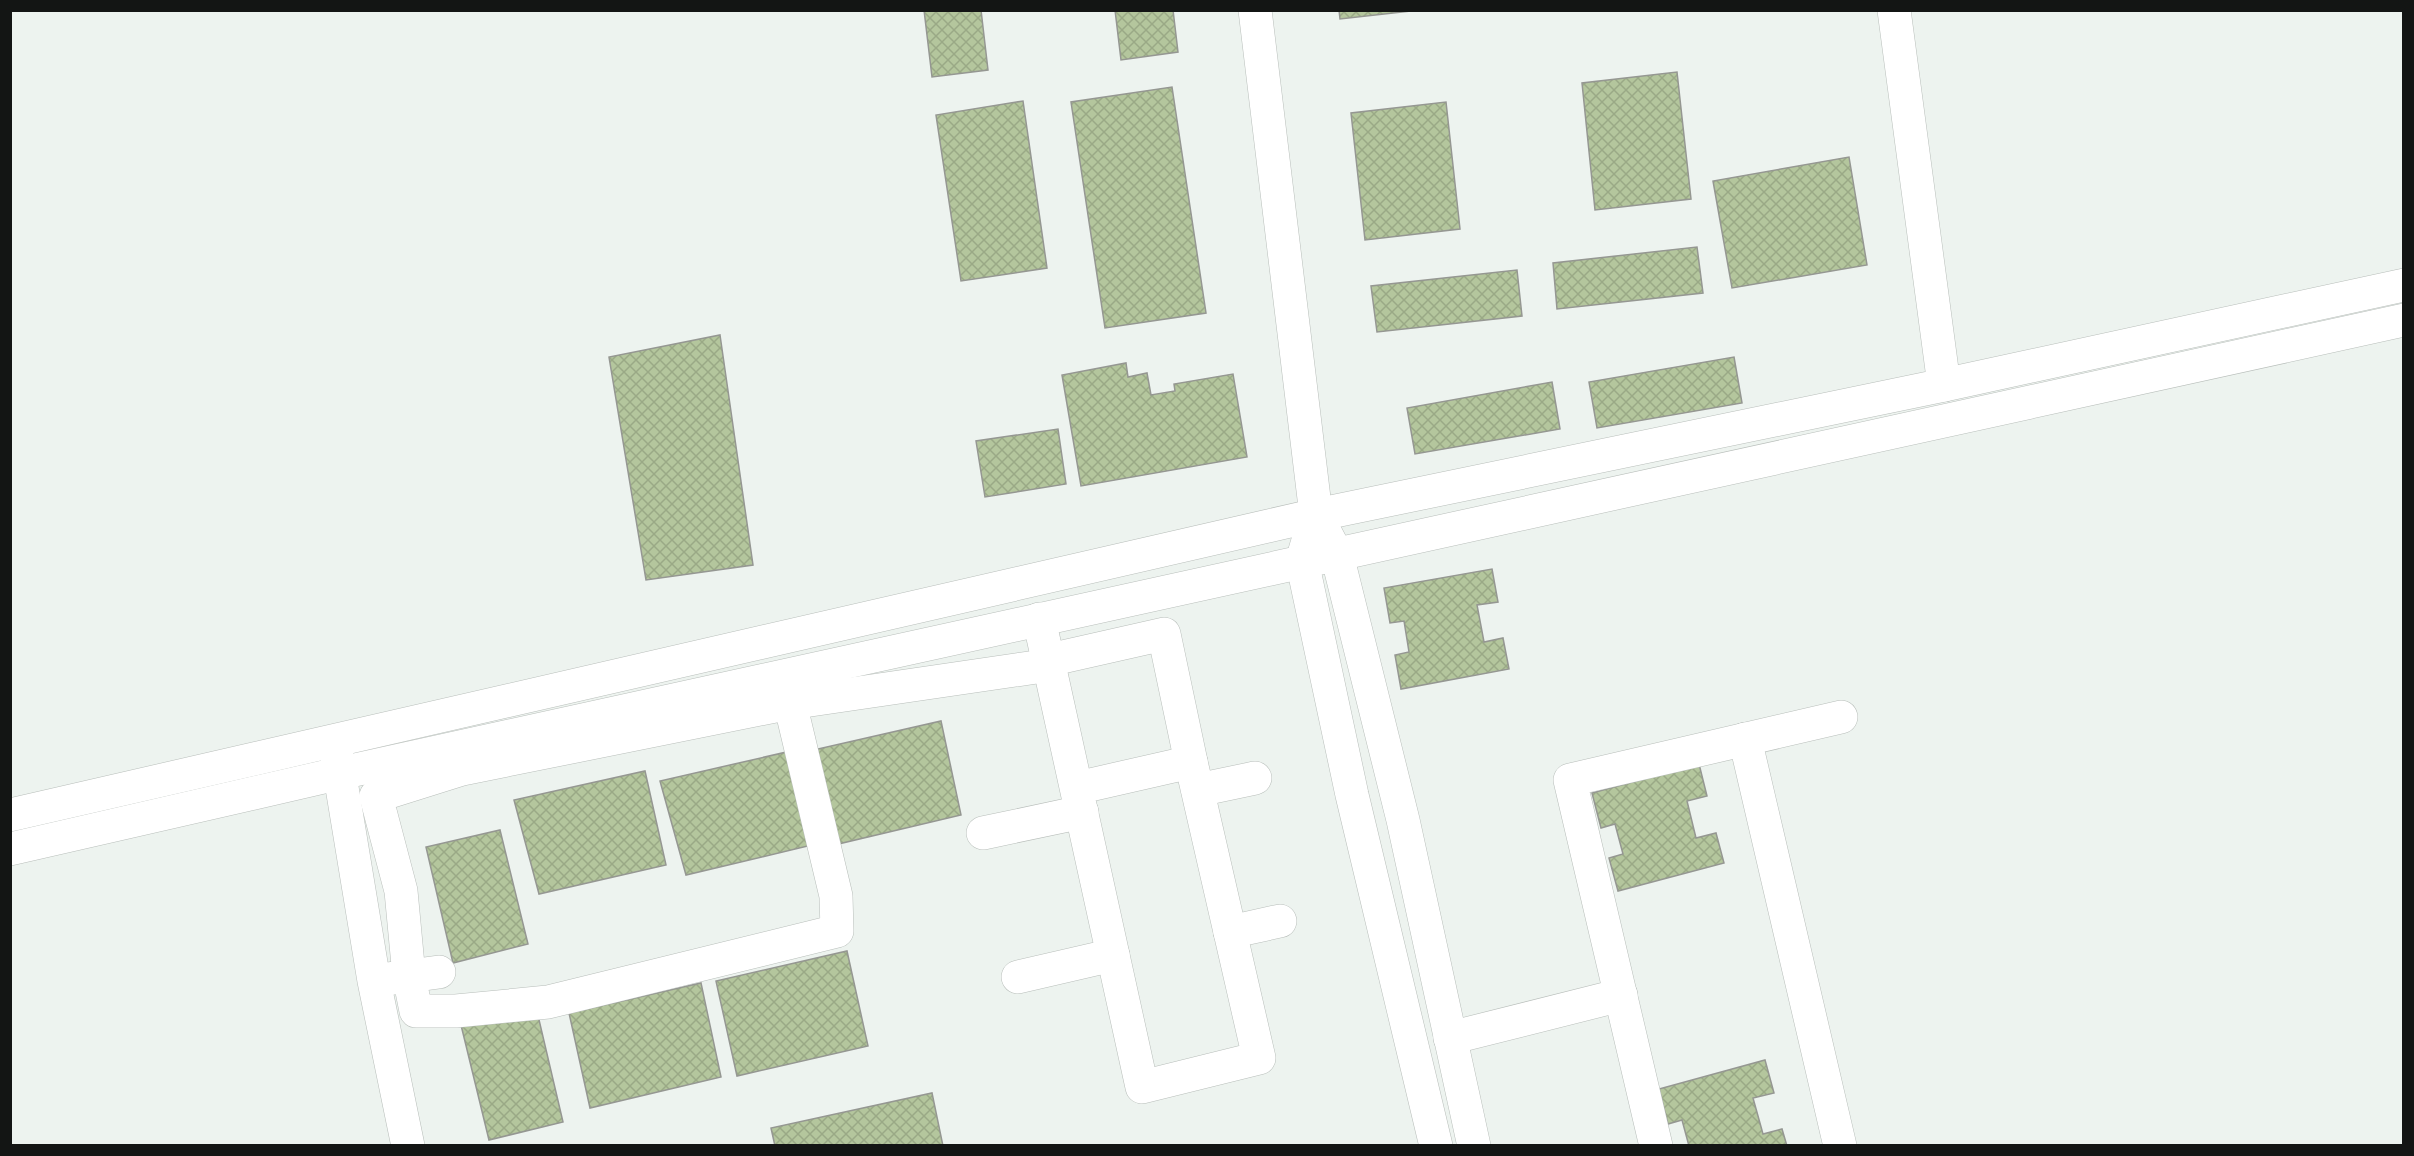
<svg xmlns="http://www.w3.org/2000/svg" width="2414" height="1156" viewBox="0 0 2414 1156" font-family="'Source Sans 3',sans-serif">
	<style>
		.building { fill: url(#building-cross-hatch); stroke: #959792; stroke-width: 1.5 }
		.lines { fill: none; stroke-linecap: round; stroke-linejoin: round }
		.street-casing { stroke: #b8beba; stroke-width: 34 }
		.secondary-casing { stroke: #b8beba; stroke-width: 34 }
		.street { stroke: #fff; stroke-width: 33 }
		.secondary { stroke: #fff; stroke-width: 33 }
	</style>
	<defs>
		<pattern id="building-cross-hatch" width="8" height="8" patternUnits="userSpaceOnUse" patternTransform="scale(1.5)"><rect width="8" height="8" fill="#b4c69d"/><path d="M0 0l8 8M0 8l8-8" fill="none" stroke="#9aa986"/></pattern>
	</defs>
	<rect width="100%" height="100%" fill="#edf3ef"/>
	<!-- building -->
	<g class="building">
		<polygon points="924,10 981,10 988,70 932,77"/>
		<polygon points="1115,10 1173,10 1178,52 1121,60"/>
		<polygon points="1339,10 1420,10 1340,19"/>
		<polygon points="1677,72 1691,199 1595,210 1582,83"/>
		<polygon points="1172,87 1206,313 1105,328 1071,102"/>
		<polygon points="1023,101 1047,268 961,281 936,115"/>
		<polygon points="1446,102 1460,229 1365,240 1351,113"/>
		<polygon points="1849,157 1867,265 1732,288 1713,181"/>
		<polygon points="1697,247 1703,293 1557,309 1553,263"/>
		<polygon points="1517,270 1522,316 1377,332 1371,286"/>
		<polygon points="720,335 753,565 646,580 609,357"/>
		<polygon points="1734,357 1742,403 1597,428 1589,382"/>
		<polygon points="1126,363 1128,377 1147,373 1151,395 1175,391 1174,384 1233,374 1247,457 1081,486 1062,375"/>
		<polygon points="1552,382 1560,429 1415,454 1407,408"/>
		<polygon points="1058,429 1066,484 985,497 976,441"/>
		<polygon points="1492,569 1498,602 1477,605 1484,642 1503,638 1509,669 1401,689 1395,655 1409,652 1404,621 1390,623 1384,588"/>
		<polygon points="941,721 961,815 834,845 809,751"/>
		<polygon points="791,751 812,845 686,875 660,781"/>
		<polygon points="1699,764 1707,796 1687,801 1696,838 1716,833 1724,863 1618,891 1609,858 1623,854 1615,824 1601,828 1592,793"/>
		<polygon points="645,771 666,865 539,894 514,800"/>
		<polygon points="500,830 528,944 453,963 426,847"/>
		<polygon points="847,951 868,1046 737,1076 716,981"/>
		<polygon points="701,983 721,1077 590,1108 569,1013"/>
		<polygon points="536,1007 563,1122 489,1140 461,1025"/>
		<polygon points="1765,1060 1774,1093 1753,1098 1763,1134 1782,1129 1787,1146 1689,1146 1682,1120 1668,1124 1659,1089"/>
		<polygon points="932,1093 943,1146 775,1146 771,1128"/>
	</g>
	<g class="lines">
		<defs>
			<g id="street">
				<polyline points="1255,10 1316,515 1337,555 1403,820 1474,1146"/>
				<polyline points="1894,10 1944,385"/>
				<polyline points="1310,534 1302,561 1352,795 1436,1146"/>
				<polyline points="1039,619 1142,1087 1259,1058 1191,762 1077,788"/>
				<polyline points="1049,660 1164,634 1191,762"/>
				<polygon points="790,703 836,896 837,931 548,1002 456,1011 416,1011 409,976 401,891 376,796 462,769"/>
				<polyline points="790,703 1050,665"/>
				<polyline points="1745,739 1840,1146"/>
				<polyline points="335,745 374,981 408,1146"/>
				<polyline points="1198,790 1255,778"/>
				<polyline points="983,833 1082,812"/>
				<polyline points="1230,932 1280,921"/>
				<polyline points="1018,977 1113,955"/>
				<polyline points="387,979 439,972"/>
				<polyline points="1450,1038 1621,995"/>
				<polyline points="1656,1146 1570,780 1841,717"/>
			</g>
			<g id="secondary">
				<polyline points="10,815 1316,515 1944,385 2404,285"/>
				<polyline points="10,849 341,773 2404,320"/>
			</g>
		</defs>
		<!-- street casing -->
		<use href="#street" class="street-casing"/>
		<!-- secondary casing -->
		<use href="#secondary" class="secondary-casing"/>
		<!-- street -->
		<use href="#street" class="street"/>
		<!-- secondary -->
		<use href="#secondary" class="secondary"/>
	</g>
	<!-- border -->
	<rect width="2414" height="1156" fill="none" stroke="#131514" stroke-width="24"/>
</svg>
